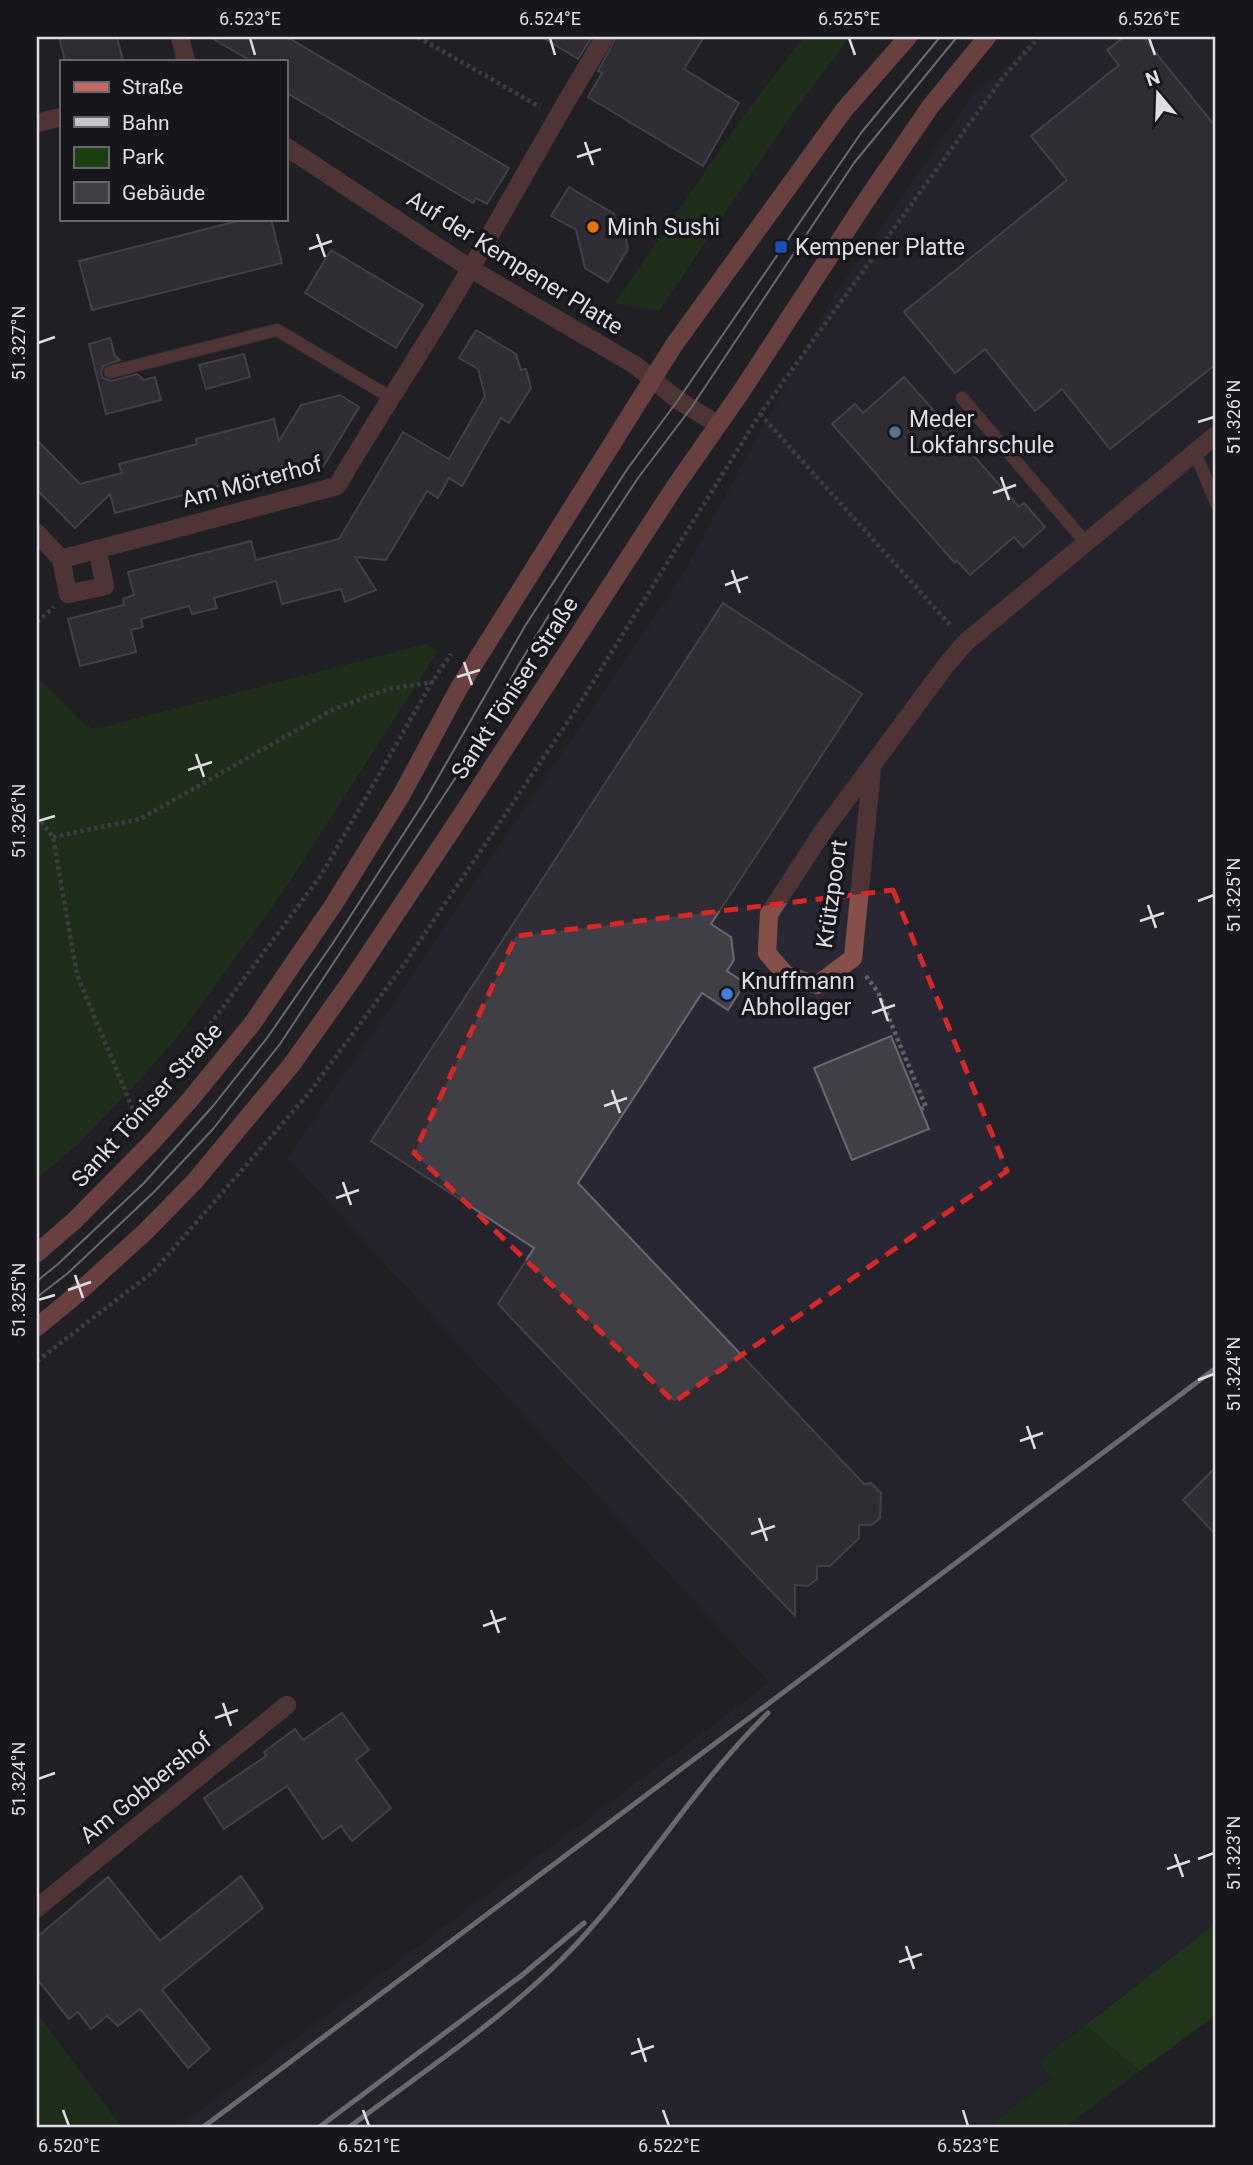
<svg xmlns="http://www.w3.org/2000/svg" width="1253" height="2165" viewBox="0 0 1253 2165" font-family="Roboto,sans-serif">
	<style>
		.built { fill: #292733 }
		.green { fill: #1b4010 }
		.forest { fill: #1f510e }
		.building { fill: #403f46; stroke: #696870; stroke-width: 2 }
		.lines { fill: none; stroke-linecap: round; stroke-linejoin: round }
		.lane-casing { stroke: #3b3a3f; stroke-width: 14 }
		.street-casing { stroke: #3b3a3f; stroke-width: 19 }
		.secondary-casing { stroke: #3b3a3f; stroke-width: 19 }
		.path { stroke: #626167; stroke-width: 4.5; stroke-dasharray: 3.5 3.5; stroke-linecap: butt }
		.lane { stroke: #874f4a; stroke-width: 12 }
		.street { stroke: #874f4a; stroke-width: 18 }
		.secondary { stroke: #c26862; stroke-width: 18 }
		.tram { stroke: #c5c4c9; stroke-width: 2 }
		.rail { stroke: #c5c4c9; stroke-width: 5 }
		.marked { fill: none; stroke: #d62828; stroke-width: 5; stroke-dasharray: 14 9; stroke-linejoin: round }
		.ticks { fill: none; stroke: #dedde2; stroke-width: 2.5 }
		.food-dot { fill: #e8710a; stroke: #17161c; stroke-width: 2.5 }
		.transit-dot { fill: #1a4fb4; stroke: #17161c; stroke-width: 2.5 }
		.service-dot { fill: #5c6f8a; stroke: #17161c; stroke-width: 2.5 }
		.shop-dot { fill: #3f7fe0; stroke: #17161c; stroke-width: 2.5 }
		.labels { text-anchor: middle; dominant-baseline: central; stroke-width: 7; stroke-linejoin: round; paint-order: stroke }
		.poi-label { font-size: 23px; fill: #dedde2; stroke: #17161c; text-anchor: start }
		.street-label { font-size: 23px; fill: #dedde2; stroke: #17161c }
		.neatline { fill: none; stroke: #dedde2; stroke-width: 2.5 }
		.ticks-label { font-size: 18px; text-anchor: middle; fill: #dedde2 }
	</style>
	<rect width="100%" height="100%" fill="#201f25"/>
	<!-- built -->
	<polygon class="built" points="1042,37 1216,37 1216,1923 1038,2061 1052,2079 986,2128 177,2128 769,1683 288,1158 680,579 834,296 973,94"/>
	<!-- green -->
	<g class="green">
		<polygon points="804,37 850,37 788,120 659,311 615,303 749,108"/>
		<polygon points="426,644 438,651 285,889 180,1034 126,1095 76,1146 37,1179 37,676 82,722 91,728 103,727"/>
		<polygon points="37,2013 122,2128 37,2128"/>
		<polygon points="1086,2025 1140,2071 1064,2128 986,2128 1051,2079 1038,2061"/>
	</g>
	<!-- forest -->
	<polygon class="forest" points="1216,1923 1216,2015 1140,2071 1086,2025"/>
	<!-- building -->
	<g class="building">
		<polygon points="59,37 117,37 123,61 65,61"/>
		<polygon points="210,37 287,37 509,168 487,204 476,198 473,203 285,92 285,61 251,61"/>
		<polygon points="542,37 592,37 578,59"/>
		<polygon points="616,37 704,37 684,69 739,103 703,166 588,97 602,73 598,71"/>
		<polygon points="1124,37 1143,37 1216,127 1216,364 1110,449 1062,389 1035,411 985,349 955,373 904,312 1067,180 1031,136 1119,65 1107,50"/>
		<polygon points="569,187 614,214 619,231 624,230 628,249 608,282 585,268 576,230 551,216"/>
		<polygon points="246,219 271,219 282,263 92,310 79,261"/>
		<polygon points="331,250 423,305 396,348 305,293"/>
		<polygon points="476,330 516,354 521,370 526,369 531,388 509,423 501,418 462,486 449,478 438,498 427,491 386,560 355,557 376,590 345,602 341,589 282,604 276,581 214,598 217,608 192,614 189,606 141,619 143,627 131,630 136,652 80,666 68,619 124,605 123,599 134,595 128,572 251,541 256,560 339,539 403,432 449,459 485,396 478,369 459,358"/>
		<polygon points="110,338 115,356 120,360 103,366 101,373 103,378 111,381 137,374 144,380 155,377 161,400 106,414 89,344"/>
		<polygon points="244,354 250,377 206,389 199,365"/>
		<polygon points="904,377 1019,507 1024,503 1045,527 1023,547 1014,537 970,575 957,561 955,563 832,424 855,404 863,413"/>
		<polygon points="340,395 359,407 323,467 313,461 115,513 110,494 75,528 37,490 37,440 80,484 122,473 119,464 197,444 196,439 274,419 279,441 301,405"/>
		<polygon points="723,603 862,694 711,924 731,937 734,960 727,971 745,983 728,1010 702,993 578,1183 864,1484 871,1483 881,1493 880,1518 872,1525 859,1525 859,1538 830,1566 817,1566 817,1579 808,1586 795,1585 795,1616 498,1304 534,1248 371,1141"/>
		<polygon points="891,1036 929,1129 852,1160 814,1068"/>
		<polygon points="1216,1467 1216,1535 1183,1500"/>
		<polygon points="342,1713 369,1750 356,1760 391,1808 352,1841 341,1826 323,1839 287,1786 224,1829 204,1798 266,1756 264,1752 295,1729 303,1740"/>
		<polygon points="241,1876 263,1908 162,1990 210,2049 188,2068 140,2009 118,2026 107,2016 91,2029 78,2012 69,2019 37,1979 37,1937 108,1877 160,1941"/>
	</g>
	<g class="lines">
		<defs>
			<g id="lane">
				<polyline points="110,372 277,330 390,397"/>
				<polyline points="962,398 1086,543"/>
				<polyline points="1195,452 1216,503"/>
			</g>
			<g id="street">
				<polyline points="180,37 186,61"/>
				<polyline points="37,123 61,117"/>
				<polyline points="285,146 471,269 635,365 678,400 717,424"/>
				<path d="M37,533L61,559L337,486C380,413 428,342 471,268C516,191 558,113 605,37"/>
				<polyline points="61,559 68,594 105,586 97,549"/>
				<polyline points="872,768 853,958 817,985 786,975 767,953 769,914 824,830 947,664 966,642 1216,435"/>
				<polyline points="37,1908 287,1705"/>
			</g>
			<g id="secondary">
				<polyline points="37,1253 75,1220 153,1141 189,1101 252,1024 334,904 402,794 459,688 674,345 844,110 908,37"/>
				<polyline points="37,1327 70,1300 145,1232 195,1181 292,1064 351,981 453,828 674,488 741,392 863,205 930,107 987,37"/>
			</g>
		</defs>
		<!-- lane casing -->
		<use href="#lane" class="lane-casing"/>
		<!-- street casing -->
		<use href="#street" class="street-casing"/>
		<!-- secondary casing -->
		<use href="#secondary" class="secondary-casing"/>
		<!-- path -->
		<g class="path">
			<polyline points="418,37 540,107"/>
			<polyline points="760,414 951,626"/>
			<polyline points="37,622 54,607"/>
			<polyline points="37,816 53,837 77,975 139,1124"/>
			<polyline points="53,837 140,819 334,709 388,689 434,682"/>
			<polyline points="866,976 878,992 926,1107 921,1109"/>
			<polyline points="139,1120 322,874 432,682 451,654"/>
			<polyline points="37,1361 153,1272 309,1093 405,963 575,711 760,414 1004,76 1039,37"/>
		</g>
		<!-- lane -->
		<use href="#lane" class="lane"/>
		<!-- street -->
		<use href="#street" class="street"/>
		<!-- secondary -->
		<use href="#secondary" class="secondary"/>
		<!-- tram -->
		<g class="tram">
			<polyline points="37,1281 58,1264 144,1183 213,1106 267,1038 333,943 424,802 525,626 628,468 678,400 861,133 940,37"/>
			<polyline points="37,1297 68,1273 154,1192 213,1129 280,1044 464,765 518,666 566,587 638,478 691,408 854,163 957,37"/>
		</g>
		<!-- rail -->
		<g class="rail">
			<polyline points="202,2128 1216,1368"/>
			<polyline points="318,2128 521,1976 584,1923"/>
			<path d="M348,2128C421,2073 499,2022 564,1957C639,1881 692,1787 768,1713"/>
		</g>
	</g>
	<!-- marked area -->
	<path d="M0 0H1253V2165H0ZM893,890L1007,1171L674,1402L414,1153L516,936Z" fill="#201f25" fill-opacity=".55" fill-rule="evenodd"/>
	<path class="marked" d="M893,890L1007,1171L674,1402L414,1153L516,936Z"/>
	<!-- ticks -->
	<path class="ticks" d="M250,38L255,55M550,38L555,55M849,38L855,55M1149,38L1155,55M585,142L593,165M577,157L601,149M317,234L325,257M309,249L332,241M38,343L55,337M1198,422L1214,417M1001,477L1009,500M993,493L1016,485M732,570L740,593M725,585L748,577M464,662L472,685M457,677L480,670M196,754L204,777M188,770L212,762M38,821L55,816M1198,901L1214,895M1148,905L1156,928M1140,921L1164,913M880,998L888,1021M872,1013L895,1005M612,1090L620,1113M604,1106L627,1098M343,1182L351,1205M336,1198L359,1190M75,1275L83,1298M68,1290L91,1282M38,1300L55,1295M1198,1380L1214,1374M1027,1426L1035,1449M1020,1441L1043,1433M759,1518L767,1541M751,1534L775,1526M491,1610L499,1633M483,1626L506,1618M223,1703L231,1726M215,1718L238,1710M38,1779L55,1773M1175,1854L1183,1877M1198,1859L1214,1853M1167,1869L1190,1861M906,1946L914,1969M899,1962L922,1954M638,2038L646,2062M631,2054L654,2046M63,2110L69,2126M363,2110L369,2126M663,2110L669,2126M963,2110L968,2126"/>
	<!-- markers -->
	<circle class="food-dot" cx="593" cy="227" r="7"/>
	<rect class="transit-dot" x="774" y="240" width="14" height="14" rx="3.5"/>
	<circle class="service-dot" cx="895" cy="432" r="7"/>
	<circle class="shop-dot" cx="727" cy="994" r="7"/>
	<g class="labels">
		<!-- poi labels -->
		<g class="poi-label">
			<text x="607" y="227">Minh Sushi</text>
			<text x="795" y="247">Kempener Platte</text>
			<text x="909" y="419">Meder<tspan x="909" dy="26">Lokfahrschule</tspan></text>
			<text x="741" y="981">Knuffmann<tspan x="741" dy="26">Abhollager</tspan></text>
		</g>
		<!-- street labels -->
		<g class="street-label">
			<text transform="translate(515 263) rotate(32)">Auf der Kempener Platte</text>
			<text transform="translate(252 482) rotate(-15)">Am Mörterhof</text>
			<text transform="translate(515 688) rotate(-57)">Sankt Töniser Straße</text>
			<text transform="translate(832 894) rotate(-82)">Krützpoort</text>
			<text transform="translate(147 1105) rotate(-48)">Sankt Töniser Straße</text>
			<text transform="translate(146 1788) rotate(-39)">Am Gobbershof</text>
		</g>
	</g>
	<!-- border -->
	<rect width="1253" height="2165" fill="none" stroke="#17161c" stroke-width="77"/>
	<!-- legend -->
	<rect x="60" y="60" width="228" height="161" fill="#17161c" stroke="#67666b" stroke-width="2"/>
	<rect x="74" y="82" width="35" height="10" fill="#c26862" stroke="#67666b" stroke-width="2"/>
	<text x="122" y="94" font-size="21" fill="#dedde2">Straße</text>
	<rect x="74" y="117" width="35" height="10" fill="#c5c4c9" stroke="#67666b" stroke-width="2"/>
	<text x="122" y="130" font-size="21" fill="#dedde2">Bahn</text>
	<rect x="74" y="147" width="35" height="21" fill="#1b4010" stroke="#67666b" stroke-width="2"/>
	<text x="122" y="164" font-size="21" fill="#dedde2">Park</text>
	<rect x="74" y="182" width="35" height="21" fill="#403f46" stroke="#67666b" stroke-width="2"/>
	<text x="122" y="200" font-size="21" fill="#dedde2">Gebäude</text>
	<!-- north arrow -->
	<g transform="translate(1158 94) rotate(341)" stroke="#17161c" stroke-width="5" paint-order="stroke">
	<path d="M0-5L12 26L0 18L-12 26Z" fill="#dedde2"/>
	<text y="-10" font-size="19" font-weight="bold" text-anchor="middle" fill="#dedde2">N</text>
	</g>
	<rect x="38" y="38" width="1176" height="2088" class="neatline"/>
	<g class="ticks-label">
		<text x="250" y="25">6.523°E</text>
		<text x="550" y="25">6.524°E</text>
		<text x="849" y="25">6.525°E</text>
		<text x="1149" y="25">6.526°E</text>
		<text transform="translate(19 343) rotate(-90)" y="6">51.327°N</text>
		<text transform="translate(1234 417) rotate(-90)" y="6">51.326°N</text>
		<text transform="translate(19 821) rotate(-90)" y="6">51.326°N</text>
		<text transform="translate(1234 895) rotate(-90)" y="6">51.325°N</text>
		<text transform="translate(19 1300) rotate(-90)" y="6">51.325°N</text>
		<text transform="translate(1234 1374) rotate(-90)" y="6">51.324°N</text>
		<text transform="translate(19 1779) rotate(-90)" y="6">51.324°N</text>
		<text transform="translate(1234 1853) rotate(-90)" y="6">51.323°N</text>
		<text x="69" y="2152">6.520°E</text>
		<text x="369" y="2152">6.521°E</text>
		<text x="669" y="2152">6.522°E</text>
		<text x="968" y="2152">6.523°E</text>
	</g>
</svg>
